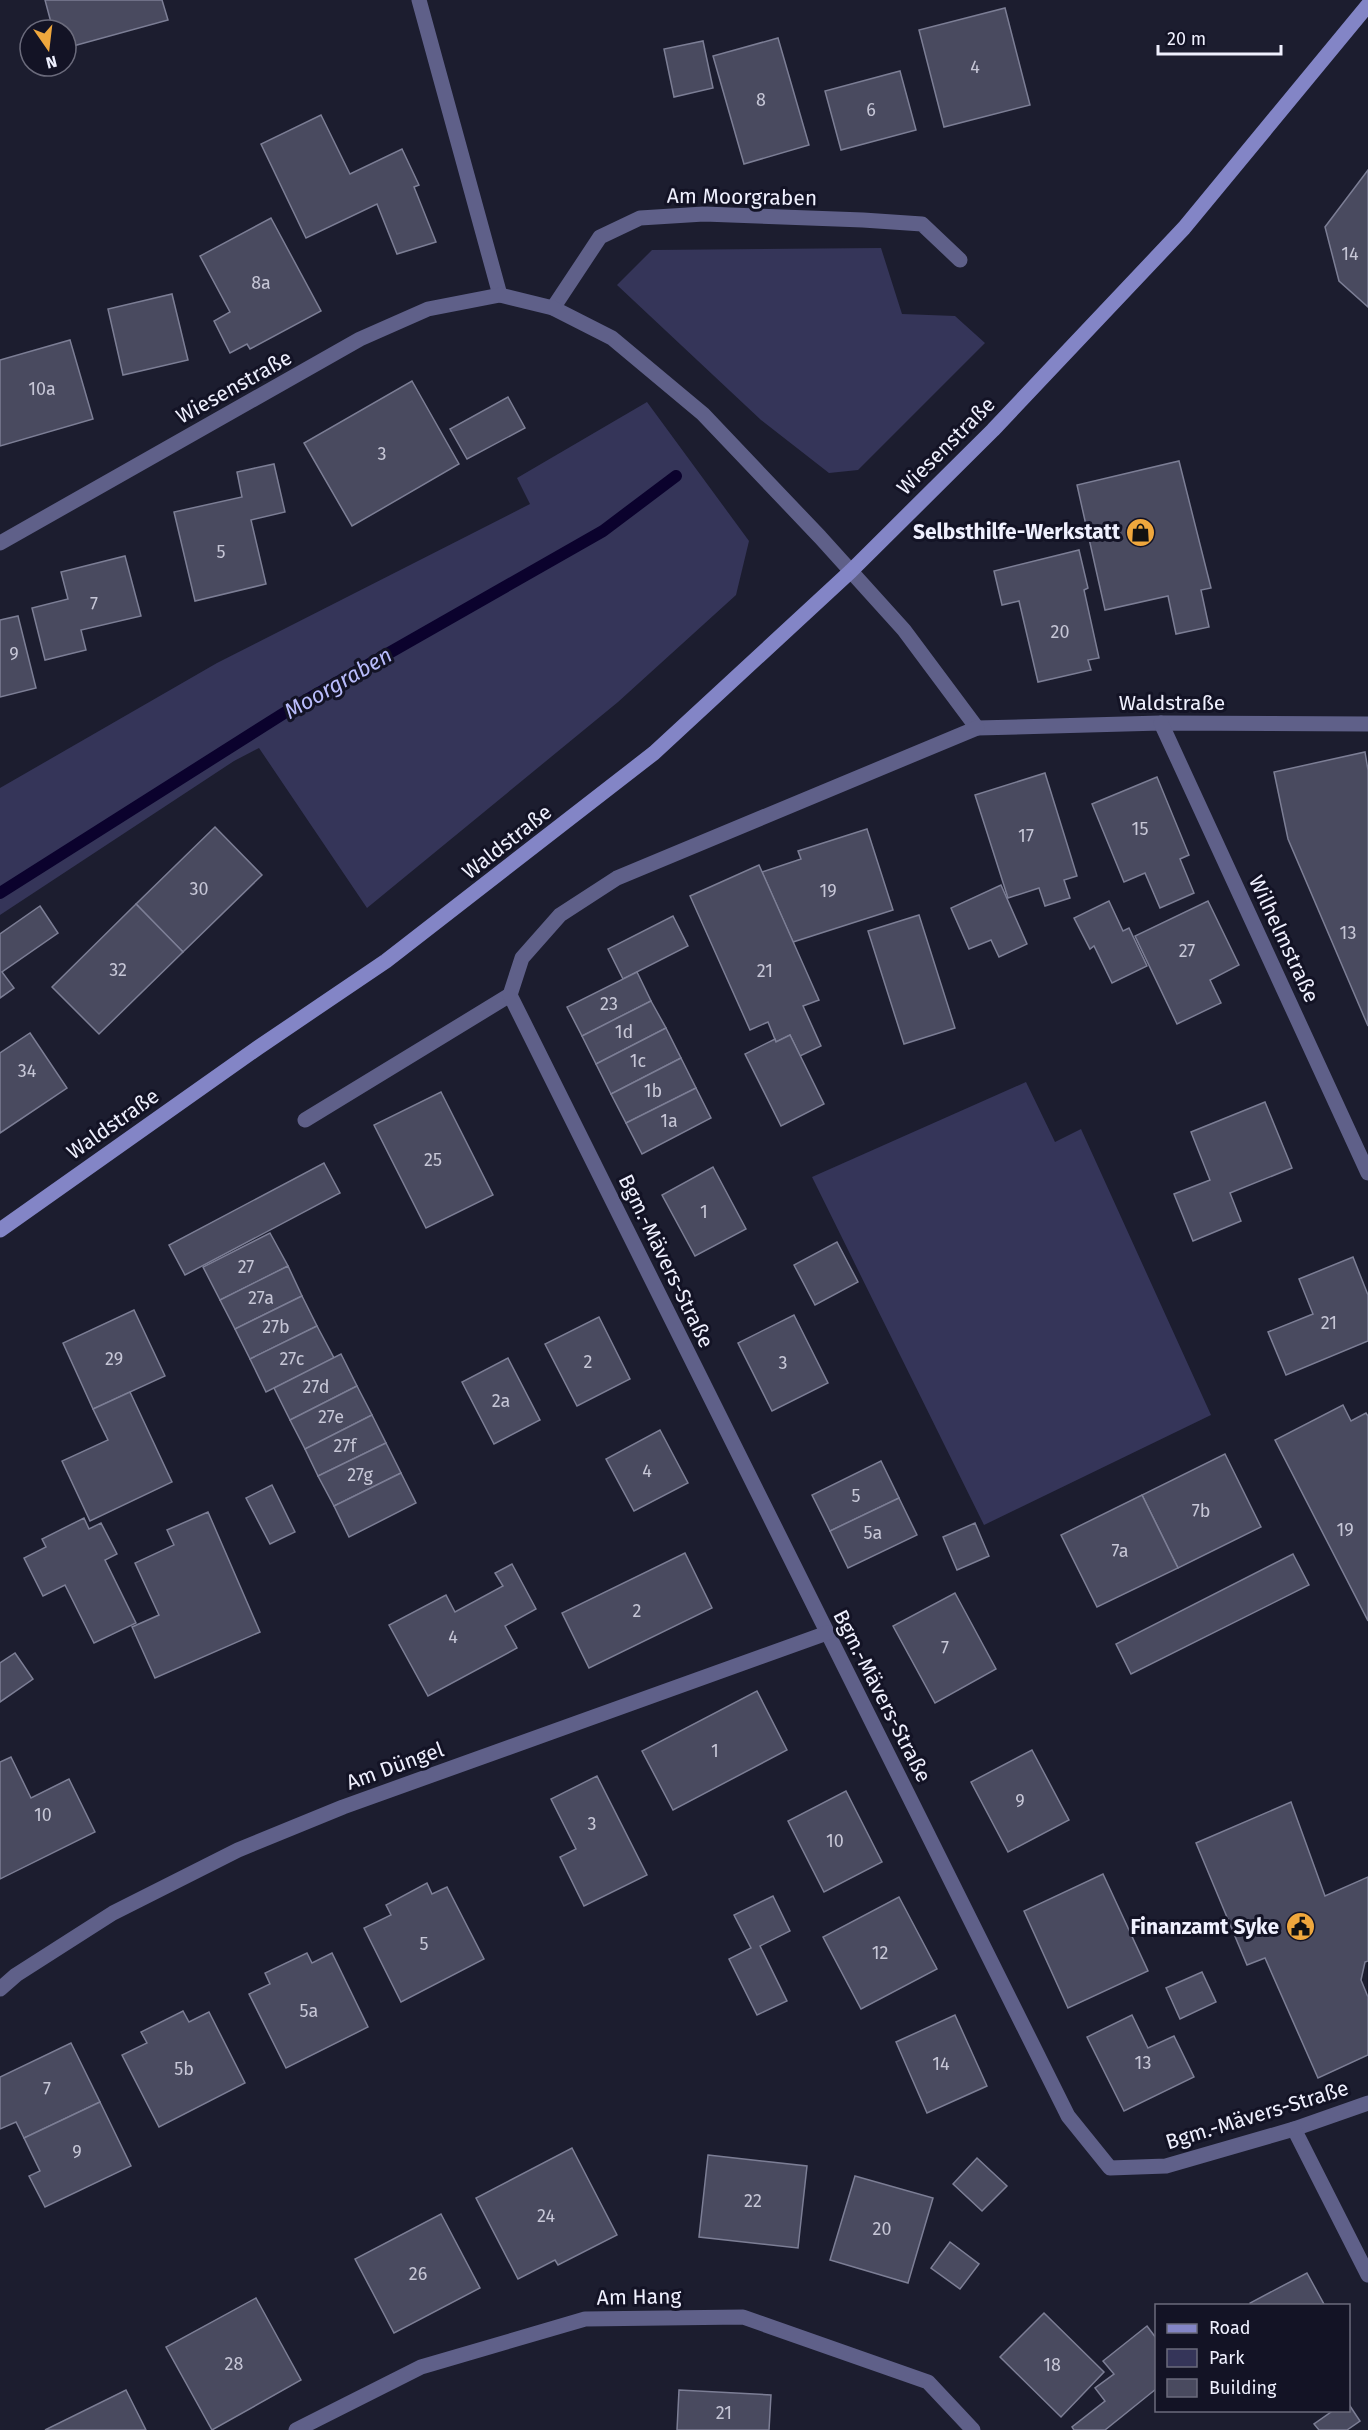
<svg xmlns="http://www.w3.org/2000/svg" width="1368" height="2430" viewBox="0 0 1368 2430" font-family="'Fira Sans',sans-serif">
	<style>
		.green { fill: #353559 }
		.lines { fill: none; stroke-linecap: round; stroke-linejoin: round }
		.stream { stroke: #0b022d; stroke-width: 12 }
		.building { fill: #494a5f; stroke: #7c7e95; stroke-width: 1.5 }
		.lane { stroke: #5f6089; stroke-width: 15 }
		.street { stroke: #5f6089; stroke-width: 15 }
		.secondary { stroke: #8385c6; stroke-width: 15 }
		.labels { text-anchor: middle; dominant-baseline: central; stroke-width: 6; stroke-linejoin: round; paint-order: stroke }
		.number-label { font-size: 18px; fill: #c6c6d6 }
		.street-label { font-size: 21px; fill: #eff0fe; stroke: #131325 }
		.poi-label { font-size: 21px; font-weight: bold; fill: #eff0fe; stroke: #131325; text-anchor: end }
		.water-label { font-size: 22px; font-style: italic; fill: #b9bcfc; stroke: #131325 }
	</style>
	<rect width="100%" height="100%" fill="#1c1d2f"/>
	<!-- green -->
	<g class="green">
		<polygon points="881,248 902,314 955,316 985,343 858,470 829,473 761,420 617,285 652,250"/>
		<polygon points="647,402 749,541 736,595 618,702 367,908 259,748 234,761 0,915 0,788 217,663 530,504 517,478"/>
		<polygon points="1026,1082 1055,1142 1081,1129 1211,1415 984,1525 812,1177"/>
	</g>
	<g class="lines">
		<!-- stream -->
		<polyline class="stream" points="0,893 289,710 603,531 676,476"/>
	</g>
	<!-- building -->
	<g class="building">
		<polygon points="45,0 162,0 168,20 66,48 66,30 53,30"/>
		<polygon points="1005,8 1030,105 944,127 919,30"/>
		<polygon points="778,38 809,145 744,164 713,56"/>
		<polygon points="703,41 713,88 674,97 664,49"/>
		<polygon points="900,71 916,130 841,150 825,91"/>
		<polygon points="321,115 350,174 402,149 419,185 414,187 436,242 397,254 377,204 306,238 261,144"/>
		<polygon points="1368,170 1368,307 1339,281 1325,227"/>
		<polygon points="271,218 321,311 250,349 247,344 230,353 214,321 230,312 200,256"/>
		<polygon points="172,294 188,360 123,375 108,309"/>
		<polygon points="70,340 93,419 0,446 0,360"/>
		<polygon points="412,381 459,464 352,526 304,443"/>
		<polygon points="508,397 525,428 467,459 450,429"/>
		<polygon points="1179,461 1211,588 1201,590 1209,627 1176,634 1168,596 1105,610 1077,485"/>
		<polygon points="274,464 285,512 251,520 266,584 195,601 174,512 242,497 237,472"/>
		<polygon points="1079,550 1088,588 1084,590 1099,658 1088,660 1091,670 1038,682 1019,601 1002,605 994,571"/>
		<polygon points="125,556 141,616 81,630 86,650 45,660 32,608 68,599 61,572"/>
		<polygon points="18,616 36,688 0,697 0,620"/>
		<polygon points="1365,752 1368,770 1368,1026 1288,839 1274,772"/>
		<polygon points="1045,773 1077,876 1064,880 1070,898 1045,906 1039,888 1008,898 975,795"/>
		<polygon points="1157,777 1189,855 1180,859 1194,893 1160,908 1145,873 1124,882 1092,804"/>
		<polygon points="215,827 262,875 183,952 136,904"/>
		<polygon points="867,829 893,910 793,942 762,872 801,859 798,851"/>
		<polygon points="759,865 819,1000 803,1006 821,1046 800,1056 790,1035 776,1042 768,1022 750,1030 690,896"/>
		<polygon points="1001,885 1027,944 999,957 991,940 969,949 951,908"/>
		<polygon points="1109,901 1123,931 1129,928 1147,966 1112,983 1094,946 1090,949 1074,918"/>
		<polygon points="1208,901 1239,965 1210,980 1221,1003 1177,1024 1135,936"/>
		<polygon points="136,904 183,952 99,1034 52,987"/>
		<polygon points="40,906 58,933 2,972 14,988 0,998 0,934"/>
		<polygon points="919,915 955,1028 904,1044 868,931"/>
		<polygon points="673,916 688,946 623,979 608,949"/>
		<polygon points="637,972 651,1001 582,1036 567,1007"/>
		<polygon points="651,1001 666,1028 596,1064 582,1036"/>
		<polygon points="666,1028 681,1058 611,1094 596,1064"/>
		<polygon points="30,1033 67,1088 0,1133 0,1053"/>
		<polygon points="790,1035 824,1104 781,1126 745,1054 775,1039 776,1042"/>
		<polygon points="681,1058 696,1088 626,1123 611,1094"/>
		<polygon points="696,1088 711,1118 642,1154 626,1123"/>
		<polygon points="441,1092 493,1195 426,1228 374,1125"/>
		<polygon points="1265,1102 1292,1168 1230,1193 1241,1221 1193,1241 1174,1194 1210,1180 1191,1132"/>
		<polygon points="324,1163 340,1193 185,1275 169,1245"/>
		<polygon points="713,1167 746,1229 695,1256 662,1195"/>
		<polygon points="270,1233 288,1266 220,1300 203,1267"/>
		<polygon points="837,1242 858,1282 815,1305 794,1265"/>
		<polygon points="1353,1257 1368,1295 1368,1341 1286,1375 1268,1332 1313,1314 1299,1279"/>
		<polygon points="288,1266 302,1296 235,1329 220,1300"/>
		<polygon points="302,1296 317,1326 250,1359 235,1329"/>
		<polygon points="134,1310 165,1376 93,1409 63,1343"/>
		<polygon points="794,1315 828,1383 772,1411 738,1343"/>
		<polygon points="599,1317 630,1379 577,1406 545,1344"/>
		<polygon points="317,1326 334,1358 266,1392 250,1359"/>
		<polygon points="341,1354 357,1386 290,1420 274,1388"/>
		<polygon points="508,1358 540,1420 494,1444 462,1382"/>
		<polygon points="357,1386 372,1415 305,1449 290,1420"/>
		<polygon points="130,1392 172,1482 90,1521 62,1461 108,1440 93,1409"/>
		<polygon points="1343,1405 1351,1421 1366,1413 1368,1416 1368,1621 1275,1440"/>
		<polygon points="372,1415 386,1443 318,1476 305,1449"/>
		<polygon points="660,1430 688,1483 634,1511 606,1459"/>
		<polygon points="386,1443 401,1473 334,1506 318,1476"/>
		<polygon points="1225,1454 1261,1527 1178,1568 1142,1495"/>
		<polygon points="881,1461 899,1498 830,1531 812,1495"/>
		<polygon points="401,1473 416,1503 349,1537 334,1506"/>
		<polygon points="272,1485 295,1532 270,1544 246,1498"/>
		<polygon points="1142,1495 1178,1568 1097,1607 1061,1535"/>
		<polygon points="899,1498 917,1535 848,1568 830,1531"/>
		<polygon points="208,1512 260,1632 155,1678 132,1627 159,1615 135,1563 174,1545 167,1530"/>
		<polygon points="84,1518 89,1529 101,1523 117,1554 105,1560 136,1623 94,1643 65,1585 43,1596 24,1558 46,1547 42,1539"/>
		<polygon points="975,1523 989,1556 957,1570 943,1537"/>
		<polygon points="685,1553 712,1608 589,1668 562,1613"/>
		<polygon points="1293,1554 1309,1585 1131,1674 1116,1644"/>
		<polygon points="512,1564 536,1609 505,1626 517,1648 428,1696 389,1625 446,1595 455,1612 503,1586 495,1573"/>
		<polygon points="955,1593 996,1669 935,1703 893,1626"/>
		<polygon points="15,1653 33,1679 0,1702 0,1663"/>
		<polygon points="757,1691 787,1750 673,1810 642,1751"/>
		<polygon points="1032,1750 1069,1820 1008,1852 971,1782"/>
		<polygon points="11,1757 31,1798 69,1779 95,1832 0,1879 0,1762"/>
		<polygon points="597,1776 647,1875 584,1906 560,1857 576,1849 551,1799"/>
		<polygon points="846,1791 882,1862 824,1892 788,1821"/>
		<polygon points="1291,1802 1325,1896 1368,1877 1368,1961 1365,1962 1361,1980 1368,1997 1368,2055 1318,2078 1265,1958 1247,1965 1196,1843"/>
		<polygon points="1103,1874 1148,1971 1068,2008 1024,1911"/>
		<polygon points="427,1883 432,1894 447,1887 484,1959 401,2002 364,1928 391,1915 386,1905"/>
		<polygon points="773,1896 790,1931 760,1946 787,2001 757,2015 729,1959 751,1948 734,1915"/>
		<polygon points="899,1897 937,1969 861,2009 823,1937"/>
		<polygon points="307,1953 312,1963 332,1953 368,2027 286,2068 249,1994 270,1984 265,1973"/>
		<polygon points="1202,1972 1216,2002 1180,2019 1166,1988"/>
		<polygon points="183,2011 189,2022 209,2012 245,2083 159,2127 122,2055 147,2043 141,2032"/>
		<polygon points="955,2015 987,2086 927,2113 896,2042"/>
		<polygon points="1132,2015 1148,2048 1174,2036 1194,2077 1124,2111 1087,2037"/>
		<polygon points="71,2043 100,2102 24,2138 16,2122 0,2129 0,2077"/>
		<polygon points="100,2102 131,2166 45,2207 29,2176 40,2171 24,2138"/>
		<polygon points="572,2148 617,2235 558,2265 555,2260 518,2279 476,2198"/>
		<polygon points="708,2155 807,2166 798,2248 699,2237"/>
		<polygon points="977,2158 1007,2186 982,2211 953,2184"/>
		<polygon points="855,2176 933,2198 908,2283 830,2260"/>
		<polygon points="441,2214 480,2288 394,2333 355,2259"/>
		<polygon points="950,2242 979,2264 960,2289 931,2268"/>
		<polygon points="1307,2273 1325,2306 1251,2306 1250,2303"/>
		<polygon points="256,2298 301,2380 212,2430 166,2347"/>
		<polygon points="1044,2313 1104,2372 1061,2417 1000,2357"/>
		<polygon points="1147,2326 1156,2338 1156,2389 1105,2430 1074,2430 1072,2427 1105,2401 1095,2388 1114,2374 1103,2361"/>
		<polygon points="126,2390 146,2430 45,2430"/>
		<polygon points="679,2390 771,2395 769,2430 677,2430"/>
		<polygon points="1348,2403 1360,2421 1347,2430 1319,2430 1314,2424 1334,2410 1348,2410"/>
	</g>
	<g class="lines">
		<!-- lane -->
		<g class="lane">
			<polyline points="419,0 500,295"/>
			<polyline points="305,1120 510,995"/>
		</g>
		<!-- street -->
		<g class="street">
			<polyline points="553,308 600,237 640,218 704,214 863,220 922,224 960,260"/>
			<polyline points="0,543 360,339 428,309 500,295 553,308 612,338 703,414 820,537 904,630 977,728 1161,723 1368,724"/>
			<polyline points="1161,723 1368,1173"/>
			<polyline points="977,728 617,878 560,915 522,958 510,995 1068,2116 1110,2168 1166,2166 1294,2129 1368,2103"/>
			<polyline points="0,1989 16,1975 113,1913 238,1850 343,1807 827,1633"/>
			<polyline points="1294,2129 1368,2275"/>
			<polyline points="296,2430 421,2367 585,2319 743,2317 928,2382 973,2430"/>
		</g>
		<!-- secondary -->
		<polyline class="secondary" points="0,1230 259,1047 386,961 654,753 851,571 993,430 1184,228 1368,5"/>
	</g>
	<!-- icons -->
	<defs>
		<symbol id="shop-disc" viewBox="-11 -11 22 22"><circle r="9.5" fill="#efa73d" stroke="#131325"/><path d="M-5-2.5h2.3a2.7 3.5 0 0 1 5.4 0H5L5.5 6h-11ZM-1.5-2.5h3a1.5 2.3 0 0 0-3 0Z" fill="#111"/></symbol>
		<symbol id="civic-disc" viewBox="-11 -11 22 22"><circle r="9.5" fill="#efa73d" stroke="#131325"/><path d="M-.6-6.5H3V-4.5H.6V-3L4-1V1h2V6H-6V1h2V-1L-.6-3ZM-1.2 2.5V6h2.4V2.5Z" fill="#111"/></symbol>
	</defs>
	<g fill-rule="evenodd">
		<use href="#shop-disc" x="1124" y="516" width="33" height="33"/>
		<use href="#civic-disc" x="1284" y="1910" width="33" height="33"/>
	</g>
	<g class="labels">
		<!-- number labels -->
		<g class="number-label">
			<text x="975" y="67">4</text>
			<text x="761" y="100">8</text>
			<text x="871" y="110">6</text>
			<text x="1350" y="254">14</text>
			<text x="261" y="283">8a</text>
			<text x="42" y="389">10a</text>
			<text x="382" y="454">3</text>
			<text x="221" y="552">5</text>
			<text x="94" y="604">7</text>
			<text x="1060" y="632">20</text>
			<text x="14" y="654">9</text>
			<text x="1140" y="829">15</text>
			<text x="1026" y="836">17</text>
			<text x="199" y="889">30</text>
			<text x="828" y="891">19</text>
			<text x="1348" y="933">13</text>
			<text x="1187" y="951">27</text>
			<text x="118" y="970">32</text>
			<text x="765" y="971">21</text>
			<text x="609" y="1004">23</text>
			<text x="624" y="1032">1d</text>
			<text x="638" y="1061">1c</text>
			<text x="27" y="1071">34</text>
			<text x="653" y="1091">1b</text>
			<text x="669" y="1121">1a</text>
			<text x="433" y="1160">25</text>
			<text x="704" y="1212">1</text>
			<text x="246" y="1267">27</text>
			<text x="261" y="1298">27a</text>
			<text x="1329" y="1323">21</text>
			<text x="276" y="1327">27b</text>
			<text x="114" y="1359">29</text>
			<text x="292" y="1359">27c</text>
			<text x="588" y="1362">2</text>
			<text x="783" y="1363">3</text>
			<text x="316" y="1387">27d</text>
			<text x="501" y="1401">2a</text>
			<text x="331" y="1417">27e</text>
			<text x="345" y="1446">27f</text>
			<text x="647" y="1471">4</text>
			<text x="360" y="1475">27g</text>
			<text x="856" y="1496">5</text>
			<text x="1201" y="1511">7b</text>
			<text x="1345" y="1530">19</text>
			<text x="873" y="1533">5a</text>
			<text x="1120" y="1551">7a</text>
			<text x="637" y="1611">2</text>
			<text x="453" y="1637">4</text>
			<text x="945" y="1648">7</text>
			<text x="715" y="1751">1</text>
			<text x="1020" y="1801">9</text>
			<text x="43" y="1815">10</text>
			<text x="592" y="1824">3</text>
			<text x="835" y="1841">10</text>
			<text x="424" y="1944">5</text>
			<text x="880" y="1953">12</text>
			<text x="309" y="2011">5a</text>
			<text x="1143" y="2063">13</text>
			<text x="941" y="2064">14</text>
			<text x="184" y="2069">5b</text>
			<text x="47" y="2089">7</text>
			<text x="77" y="2152">9</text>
			<text x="753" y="2201">22</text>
			<text x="546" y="2216">24</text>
			<text x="882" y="2229">20</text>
			<text x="418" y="2274">26</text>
			<text x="234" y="2364">28</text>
			<text x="1052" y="2365">18</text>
			<text x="724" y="2413">21</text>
		</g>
		<!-- street labels -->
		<g class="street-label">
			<text transform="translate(742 197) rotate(1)">Am Moorgraben</text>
			<text transform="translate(234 387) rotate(-29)">Wiesenstraße</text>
			<text transform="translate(946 446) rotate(-45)">Wiesenstraße</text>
			<text x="1172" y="703">Waldstraße</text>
			<text transform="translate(507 842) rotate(-38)">Waldstraße</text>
			<text transform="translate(1284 939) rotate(65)">Wilhelmstraße</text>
			<text transform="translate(113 1124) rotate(-35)">Waldstraße</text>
			<text transform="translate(666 1261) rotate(64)">Bgm.-Mävers-Straße</text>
			<text transform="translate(882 1696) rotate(63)">Bgm.-Mävers-Straße</text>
			<text transform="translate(395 1766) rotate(-20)">Am Düngel</text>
			<text transform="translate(1257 2115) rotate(-17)">Bgm.-Mävers-Straße</text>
			<text transform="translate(639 2297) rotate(-1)">Am Hang</text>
		</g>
		<!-- poi labels -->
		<g class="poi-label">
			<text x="1120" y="532">Selbsthilfe-Werkstatt</text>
			<text x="1279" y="1927">Finanzamt Syke</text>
		</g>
		<!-- water labels -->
		<g class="water-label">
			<text transform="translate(338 683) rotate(-30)">Moorgraben</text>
		</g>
	</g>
	<!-- legend -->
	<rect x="1155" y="2304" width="195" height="108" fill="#131325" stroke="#6b6b7c" stroke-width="1.5"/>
	<rect x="1167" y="2324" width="30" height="9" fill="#8385c6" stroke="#6b6b7c" stroke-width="1.5"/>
	<text x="1209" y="2334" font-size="18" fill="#eff0fe">Road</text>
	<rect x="1167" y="2349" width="30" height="18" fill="#353559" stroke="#6b6b7c" stroke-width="1.5"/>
	<text x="1209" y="2364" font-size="18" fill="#eff0fe">Park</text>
	<rect x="1167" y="2379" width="30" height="18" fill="#494a5f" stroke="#6b6b7c" stroke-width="1.5"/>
	<text x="1209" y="2394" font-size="18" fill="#eff0fe">Building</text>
	<!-- north arrow -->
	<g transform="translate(48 48) rotate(166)"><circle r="28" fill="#131325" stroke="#6b6b7c" stroke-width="1.5"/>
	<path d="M0-4.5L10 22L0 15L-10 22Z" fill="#efa73d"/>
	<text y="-9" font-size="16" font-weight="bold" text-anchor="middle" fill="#eff0fe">N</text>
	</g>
	<!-- scale -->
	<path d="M1158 45v9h123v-9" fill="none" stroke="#eff0fe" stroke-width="3"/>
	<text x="1167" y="45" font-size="18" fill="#eff0fe" stroke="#131325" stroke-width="4.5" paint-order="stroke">20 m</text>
</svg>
